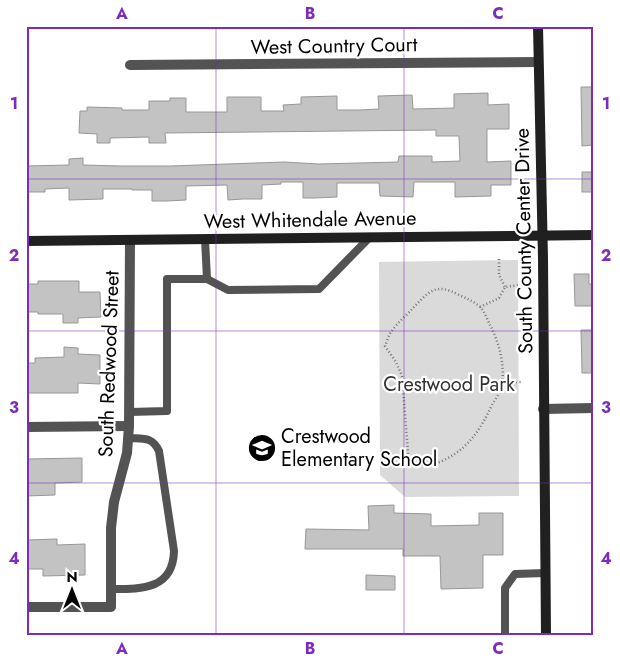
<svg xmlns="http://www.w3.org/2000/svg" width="620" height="662" viewBox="0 0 620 662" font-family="Jost,sans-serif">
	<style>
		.green { fill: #dadada }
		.building { fill: #c3c3c3; stroke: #979797 }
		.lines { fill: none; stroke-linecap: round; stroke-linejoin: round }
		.path { stroke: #757575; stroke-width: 2.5; stroke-dasharray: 1 2.5; stroke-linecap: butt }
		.lane { stroke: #535353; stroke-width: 8 }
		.street { stroke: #535353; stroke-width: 10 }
		.secondary { stroke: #202020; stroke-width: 10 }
		.grid { fill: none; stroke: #7b2cbf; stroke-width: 1; stroke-opacity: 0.55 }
		.labels { text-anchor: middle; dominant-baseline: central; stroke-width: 4.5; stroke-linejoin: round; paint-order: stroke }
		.street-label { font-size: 20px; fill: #000; stroke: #fff }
		.park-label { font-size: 20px; fill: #313131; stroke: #fff }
		.poi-label { font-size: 20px; fill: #000; stroke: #fff; text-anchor: start }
		.neatline { fill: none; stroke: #7b2cbf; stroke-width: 2 }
		.grid-label { font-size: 16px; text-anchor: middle; font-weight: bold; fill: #7b2cbf }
	</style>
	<rect width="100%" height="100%" fill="#fff"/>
	<!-- green -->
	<polygon class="green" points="518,260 519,496 405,497 380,475 379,262"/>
	<!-- building -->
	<g class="building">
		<polygon points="581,87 594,87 594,145 582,146"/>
		<polygon points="488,93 488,105 509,104 509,129 487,129 487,162 511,161 511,185 491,185 491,196 455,197 455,182 414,182 413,197 380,196 379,183 337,183 337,197 314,198 303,198 303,182 281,182 281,184 262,185 262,199 243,199 228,200 227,185 186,186 186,200 167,201 152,201 152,190 132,190 132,189 103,189 103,199 69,200 69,188 45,189 45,192 26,192 26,166 69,165 69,159 83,158 83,165 121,166 170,166 284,162 319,164 398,162 399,156 432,156 432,162 460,161 459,136 436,136 436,130 165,133 166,143 149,143 149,137 110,138 110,143 97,143 97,134 79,133 80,111 87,111 87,107 122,108 122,110 149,110 149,101 170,101 170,98 186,98 186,112 227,112 227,97 261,97 261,111 284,111 283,105 301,104 301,97 337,96 337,110 360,110 379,109 378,96 412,95 413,109 454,108 454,94"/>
		<rect x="582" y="172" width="12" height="20"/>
		<polygon points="574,274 589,274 589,284 594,284 594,306 575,306"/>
		<polygon points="38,281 79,281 79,292 100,292 101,317 78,318 78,323 63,323 63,314 38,314 38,312 26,312 26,284 38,284"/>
		<polygon points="581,330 594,330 594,373 582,373"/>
		<polygon points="64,347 78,348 78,354 100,355 100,384 78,383 78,393 26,393 26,363 35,363 35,358 64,357"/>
		<polygon points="82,458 82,482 55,483 55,495 26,496 26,459"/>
		<polygon points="394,505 394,513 431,514 431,526 479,525 479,513 503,513 503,555 483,555 483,588 441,589 440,556 403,556 403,549 305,549 306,529 369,530 368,506"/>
		<polygon points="57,539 57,545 85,544 85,575 43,576 43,569 26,569 26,540"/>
		<polygon points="366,575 395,576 395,590 366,590"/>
	</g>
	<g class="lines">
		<!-- path -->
		<g class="path">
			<polyline points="499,259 499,275 505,287"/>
			<polyline points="480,307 499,298 505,287 520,285"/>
			<polyline points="502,382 521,382"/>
			<path d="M390,463C409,465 430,468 446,459C470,447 481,428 492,405C496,398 501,392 502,384C505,365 499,342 490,325C487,319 484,310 479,306C473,301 466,298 459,295C437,283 430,290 414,307C407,315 397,323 391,332C388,336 387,342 385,346L396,362L402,376L409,465"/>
		</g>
		<!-- lane -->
		<g class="lane">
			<polyline points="205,239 207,279"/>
			<polyline points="129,412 167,411 167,279 207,279 228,290 319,289 370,237"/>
			<path d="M111,589C141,589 173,590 174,551L159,451C152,436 143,439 128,438"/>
			<polyline points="505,636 505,588 515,574 545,573"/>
		</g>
		<!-- street -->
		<g class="street">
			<polyline points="130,65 538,62"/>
			<polyline points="543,409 594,408"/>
			<polyline points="26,427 129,426"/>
			<polyline points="26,607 111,607 111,528 114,502 127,453 129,426 130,240"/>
		</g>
		<!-- secondary -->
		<g class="secondary">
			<polyline points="538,26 543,259 546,636"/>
			<polyline points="26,241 594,235"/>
		</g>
	</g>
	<!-- grid -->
	<path class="grid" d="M216,26V636M404,26V636M26,179H594M26,331H594M26,483H594"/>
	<!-- icons -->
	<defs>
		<symbol id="school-disc" viewBox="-11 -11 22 22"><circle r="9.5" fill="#000" stroke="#fff"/><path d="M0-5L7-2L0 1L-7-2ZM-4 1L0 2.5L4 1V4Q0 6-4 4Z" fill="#fff"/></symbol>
	</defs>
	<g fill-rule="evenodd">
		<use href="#school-disc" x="246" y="432" width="32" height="32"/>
	</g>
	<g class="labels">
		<!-- street labels -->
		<g class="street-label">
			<text transform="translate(334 46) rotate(-1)">West Country Court</text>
			<text transform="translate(310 220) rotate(-1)">West Whitendale Avenue</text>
			<text transform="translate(524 241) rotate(-91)">South County Center Drive</text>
			<text transform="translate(109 364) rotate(-88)">South Redwood Street</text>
		</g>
		<!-- park labels -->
		<g class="park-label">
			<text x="449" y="384">Crestwood Park</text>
		</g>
		<!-- poi labels -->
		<g class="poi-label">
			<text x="281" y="436">Crestwood<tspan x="281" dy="23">Elementary School</tspan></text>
		</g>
	</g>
	<!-- border -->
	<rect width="620" height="662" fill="none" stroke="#ffffff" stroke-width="55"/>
	<!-- north arrow -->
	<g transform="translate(72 590)" stroke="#ffffff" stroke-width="4" paint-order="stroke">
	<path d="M0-4L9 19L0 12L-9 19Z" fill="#000000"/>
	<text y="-8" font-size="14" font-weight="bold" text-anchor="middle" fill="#000000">N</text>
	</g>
	<rect x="28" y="28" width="564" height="606" class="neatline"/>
	<g class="grid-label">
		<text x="122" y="19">A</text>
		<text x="310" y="19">B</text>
		<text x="498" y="19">C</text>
		<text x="14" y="109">1</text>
		<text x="606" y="109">1</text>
		<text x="14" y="261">2</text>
		<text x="606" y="261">2</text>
		<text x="14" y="413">3</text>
		<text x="606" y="413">3</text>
		<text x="14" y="564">4</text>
		<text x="606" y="564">4</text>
		<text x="122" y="654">A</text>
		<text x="310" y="654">B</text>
		<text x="498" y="654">C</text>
	</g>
</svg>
